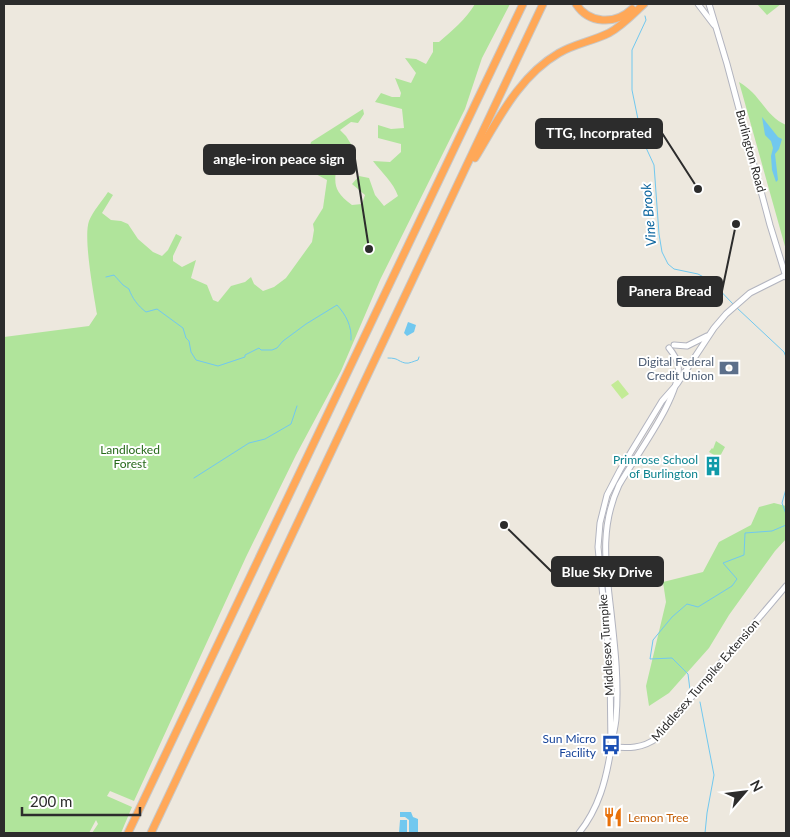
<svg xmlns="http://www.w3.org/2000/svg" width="790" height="837" viewBox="0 0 790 837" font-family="Lato,sans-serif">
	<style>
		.green { fill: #b0e49b }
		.pitch { fill: #c3eb96 }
		.water { fill: #71c8ef }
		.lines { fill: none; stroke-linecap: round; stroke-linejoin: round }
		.stream { stroke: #71c8ef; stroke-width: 1 }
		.secondary-casing { stroke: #b2b4bf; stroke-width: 7 }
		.highway-casing { stroke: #c8c8c8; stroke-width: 9 }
		.secondary { stroke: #fff; stroke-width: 5 }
		.highway { stroke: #ffa858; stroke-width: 7 }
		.labels { text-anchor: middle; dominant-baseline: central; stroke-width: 4; stroke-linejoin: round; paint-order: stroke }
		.street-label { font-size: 12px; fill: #2c2c2c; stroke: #fff }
		.service-label { font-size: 12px; fill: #4e5e75; stroke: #fff; text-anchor: end }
		.park-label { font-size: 12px; fill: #276a1a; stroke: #fff }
		.culture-label { font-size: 12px; fill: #0d838f; stroke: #fff; text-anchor: end }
		.transit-label { font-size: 12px; fill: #164399; stroke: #fff; text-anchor: end }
		.food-label { font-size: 12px; fill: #c56008; stroke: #fff; text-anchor: start }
		.water-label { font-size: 14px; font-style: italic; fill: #0d669f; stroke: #fff }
		.leader { fill: none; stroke: #2c2c2c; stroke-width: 2 }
		.callout-dot { fill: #2c2c2c; stroke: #fff; stroke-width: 2 }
		.callout { fill: #2c2c2c; stroke: #2c2c2c; stroke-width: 2 }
		.callout-label { font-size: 14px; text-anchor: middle; font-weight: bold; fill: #fff }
	</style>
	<rect width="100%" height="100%" fill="#ede8de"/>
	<!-- green -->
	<g class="green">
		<path d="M475,4H510L482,58L465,109L380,280L341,371L296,455L246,557L134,801L110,791L107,796L132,807L121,833H92L98,824L96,820L89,833H4V337L89,326L97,314C94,295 83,238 89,221C93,211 102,201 108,192L113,195L102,213L111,220L121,221L128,224L138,239L153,252L162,256L168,250L176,234L182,237L173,256V261L182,267L196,260L191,278L207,285L213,300L218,302L231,286L245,282L251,277L254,284L263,291L274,287L286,278L312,242L314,230L313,224L323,208L327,180L312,172L308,153L311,142L363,109L364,114L358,123L351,122L340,130L346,136L354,149L347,155L338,157C335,181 330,189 352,205L362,204L365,195L352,184L359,176L369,178L375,195L384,206L398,196C393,182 382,173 373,161L390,162L401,152V144L378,138V125L391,129L404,128L402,109L375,102L381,93L392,97H400L401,93L395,78L411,83L416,73L405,58L416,59L426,64L433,52V42H439C452,31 466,19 475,4Z"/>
		<polygon points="757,4 781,4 767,15"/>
		<path d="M739,82C744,85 748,88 752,92C763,103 770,118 786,125V250Z"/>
		<polygon points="716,441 725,447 719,458 709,452 712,448 713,449"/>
		<polygon points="774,503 786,506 786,539 775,551 729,615 709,648 669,693 649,706 646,686 666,602 663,582 703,572 719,542 751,525 759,507"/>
	</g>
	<!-- pitch -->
	<polygon class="pitch" points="618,380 629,394 622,399 611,385"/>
	<!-- water -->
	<g class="water">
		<polygon points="762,117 778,137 782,139 779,149 775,154 778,180 776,182 772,170 771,156 773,148 771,141 765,135"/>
		<polygon points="408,322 416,325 414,332 407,336 404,333"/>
		<polygon points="400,812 411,812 413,817 418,819 418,833 409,833 409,820 405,817 400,817"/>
		<polygon points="400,820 407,820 407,833 399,833"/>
	</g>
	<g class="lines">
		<!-- stream -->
		<g class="stream">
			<polyline points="645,16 646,20 632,50 632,90 642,139 654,165 659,234 662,252 668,264 674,269 698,274 711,281 733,304"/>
			<path d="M106,277L114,275L123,285L129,289C132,298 138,306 146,312L157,309L183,328L186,338L189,341L191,352L196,360L218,366L245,357V355L259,348L261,350H272L277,348L283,341L306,324L337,305C346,315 352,326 351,340"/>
			<polyline points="737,308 784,352 786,357"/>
			<path d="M388,358C399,358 397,361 405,363C409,364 414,361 418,360L419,357"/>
			<polyline points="194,478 249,443 265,439 291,424 297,406"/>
			<polyline points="786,489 782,503 786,514"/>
			<polyline points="690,690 688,674 672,658 650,659 653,640 672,617 687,604 698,607 732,586 737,579 723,563 744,555 745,533 772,531 786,525"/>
			<polyline points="700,702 714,775 707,813 705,833"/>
		</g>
		<defs>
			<g id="secondary">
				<polyline points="698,4 714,25"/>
				<polyline points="709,4 727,64 770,225 786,277"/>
				<polyline points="674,345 687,346 707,336"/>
				<polyline points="611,747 610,668 598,547 600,523 607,495 620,470 662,401 677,384 714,328 726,314 750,293 786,275"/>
				<path d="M611,747C628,748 642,749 657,738L786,586"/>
				<path d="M579,833C599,808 606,780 611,749C612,739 615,729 616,719C619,683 615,648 611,612C606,567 599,528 619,485C634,458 683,394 678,365C677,359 673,353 669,348"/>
			</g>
			<g id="highway">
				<path d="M576,4C589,24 615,25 632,9"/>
				<path d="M475,158C498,120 519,76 559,53C574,44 593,41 609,33C622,26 633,14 644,4"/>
				<polyline points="128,833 523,4"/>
				<polyline points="151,833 543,4"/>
			</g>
		</defs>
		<!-- secondary casing -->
		<use href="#secondary" class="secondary-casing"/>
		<!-- highway casing -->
		<use href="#highway" class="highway-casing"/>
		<!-- secondary -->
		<use href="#secondary" class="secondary"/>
		<!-- highway -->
		<use href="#highway" class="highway"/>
	</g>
	<!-- icons -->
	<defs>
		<symbol id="bank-bare" viewBox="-9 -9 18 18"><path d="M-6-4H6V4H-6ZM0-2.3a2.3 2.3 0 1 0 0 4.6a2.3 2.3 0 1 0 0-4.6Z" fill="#5c6f8a" stroke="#fff" stroke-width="2.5" paint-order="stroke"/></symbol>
		<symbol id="building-bare" viewBox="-9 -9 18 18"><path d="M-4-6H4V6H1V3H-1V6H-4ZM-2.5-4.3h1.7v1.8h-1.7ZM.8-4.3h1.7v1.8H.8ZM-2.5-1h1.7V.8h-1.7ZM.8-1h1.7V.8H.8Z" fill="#0f9aa8" stroke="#fff" stroke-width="2.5" paint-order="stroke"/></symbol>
		<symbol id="bus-bare" viewBox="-9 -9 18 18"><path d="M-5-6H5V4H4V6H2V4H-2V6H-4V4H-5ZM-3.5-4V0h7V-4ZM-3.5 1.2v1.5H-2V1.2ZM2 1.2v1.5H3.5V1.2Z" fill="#1a4fb4" stroke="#fff" stroke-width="2.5" paint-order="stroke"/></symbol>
		<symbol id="restaurant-bare" viewBox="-9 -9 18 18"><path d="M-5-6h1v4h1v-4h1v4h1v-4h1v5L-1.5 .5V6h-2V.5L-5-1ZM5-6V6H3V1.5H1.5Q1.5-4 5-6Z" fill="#e8710a" stroke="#fff" stroke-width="2.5" paint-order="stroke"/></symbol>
	</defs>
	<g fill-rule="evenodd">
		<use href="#bank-bare" x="715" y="354" width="28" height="28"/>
		<use href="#building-bare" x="699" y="452" width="28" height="28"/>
		<use href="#bus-bare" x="597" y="731" width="28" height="28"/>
		<use href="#restaurant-bare" x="599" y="803" width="28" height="28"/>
	</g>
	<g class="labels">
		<!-- street labels -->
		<g class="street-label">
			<text transform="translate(751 151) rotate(75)">Burlington Road</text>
			<text transform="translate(606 645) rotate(-94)">Middlesex Turnpike</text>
			<text transform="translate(705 680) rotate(-49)">Middlesex Turnpike Extension</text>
		</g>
		<!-- service labels -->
		<g class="service-label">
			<text x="714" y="361">Digital Federal<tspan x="714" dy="14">Credit Union</tspan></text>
		</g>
		<!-- park labels -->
		<g class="park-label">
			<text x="130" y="449">Landlocked<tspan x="130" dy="14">Forest</tspan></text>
		</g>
		<!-- culture labels -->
		<g class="culture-label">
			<text x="698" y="459">Primrose School<tspan x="698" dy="14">of Burlington</tspan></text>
		</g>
		<!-- transit labels -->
		<g class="transit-label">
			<text x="596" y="738">Sun Micro<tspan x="596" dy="14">Facility</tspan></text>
		</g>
		<!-- food labels -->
		<g class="food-label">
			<text x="628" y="817">Lemon Tree</text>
		</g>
		<!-- water labels -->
		<g class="water-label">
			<text transform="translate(648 215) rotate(-95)">Vine Brook</text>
		</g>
	</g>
	<!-- callouts -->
	<path class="leader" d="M698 189L662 133M369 249L355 159M736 224L722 291M504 525L552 572"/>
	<g class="callout-dot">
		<circle cx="698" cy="189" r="5"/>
		<circle cx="369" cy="249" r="5"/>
		<circle cx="736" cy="224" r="5"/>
		<circle cx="504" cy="525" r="5"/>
	</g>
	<g class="callout">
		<rect x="536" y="119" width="126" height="29" rx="5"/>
		<rect x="204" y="145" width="151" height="29" rx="5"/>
		<rect x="618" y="277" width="104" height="29" rx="5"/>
		<rect x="552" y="557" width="111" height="29" rx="5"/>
	</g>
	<g class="callout-label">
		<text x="599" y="138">TTG, Incorprated</text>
		<text x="279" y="164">angle-iron peace sign</text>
		<text x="670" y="296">Panera Bread</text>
		<text x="607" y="577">Blue Sky Drive</text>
	</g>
	<!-- border -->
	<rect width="790" height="837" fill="none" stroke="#2c2c2c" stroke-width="10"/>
	<!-- north arrow -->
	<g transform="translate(745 792) rotate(62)" stroke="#ffffff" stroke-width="4" paint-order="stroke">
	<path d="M0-4L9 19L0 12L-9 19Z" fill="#2c2c2c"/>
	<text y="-8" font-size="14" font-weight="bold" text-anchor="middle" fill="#2c2c2c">N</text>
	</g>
	<!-- scale -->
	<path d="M22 807v8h118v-8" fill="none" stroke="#2c2c2c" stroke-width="2.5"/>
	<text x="30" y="807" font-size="15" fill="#2c2c2c" stroke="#ffffff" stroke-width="4" paint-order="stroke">200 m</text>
</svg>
